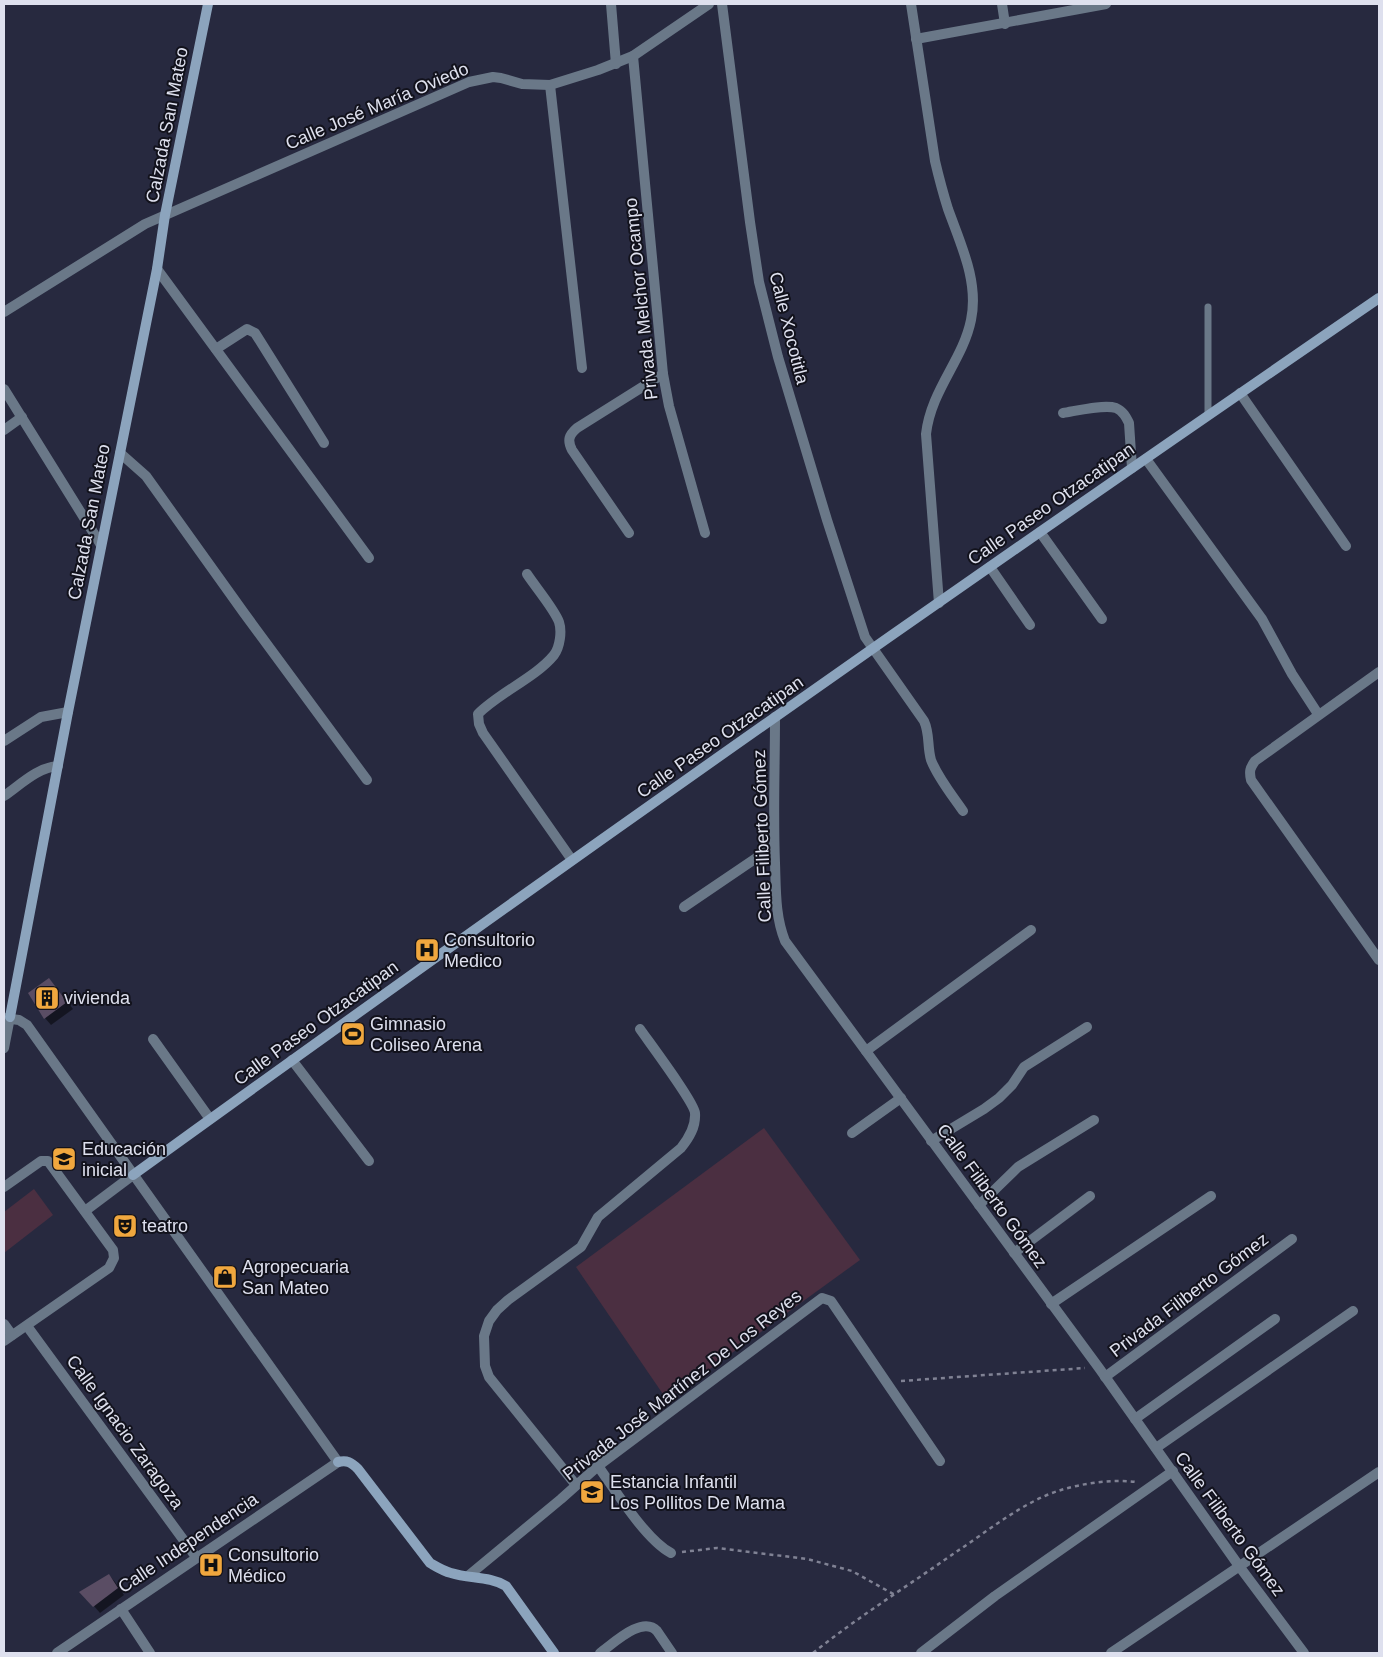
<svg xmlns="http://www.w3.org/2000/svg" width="1383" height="1657" viewBox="0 0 1383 1657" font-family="Arial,sans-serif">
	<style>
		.green { fill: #4b2f41 }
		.shadow { fill: #0007 }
		.building { fill: #5a4d64 }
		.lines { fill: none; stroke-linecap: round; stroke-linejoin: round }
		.path { stroke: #808294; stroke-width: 2.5; stroke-dasharray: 4 4; stroke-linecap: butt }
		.lane { stroke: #6a7888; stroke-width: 7 }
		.street { stroke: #6a7888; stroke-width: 10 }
		.secondary { stroke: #8ca4bd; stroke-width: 10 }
		.labels { text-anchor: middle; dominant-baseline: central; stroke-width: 4; stroke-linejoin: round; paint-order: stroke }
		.street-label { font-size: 18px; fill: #dee0ee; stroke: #12121c }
		.poi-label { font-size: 18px; fill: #dee0ee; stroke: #12121c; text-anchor: start }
	</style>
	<rect width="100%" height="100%" fill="#27293f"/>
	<!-- green -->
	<g class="green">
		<polygon points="764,1128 860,1260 667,1400 576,1267"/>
		<polygon points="34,1189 53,1215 4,1253 4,1212"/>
	</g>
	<!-- shadow -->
	<g class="shadow">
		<polygon points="49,979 73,1009 51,1025 45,1018"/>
		<polygon points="109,1575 115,1582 124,1595 100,1613 94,1606"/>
	</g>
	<!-- building -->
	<g class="building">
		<polygon points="49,978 67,1002 44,1019 28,993"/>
		<polygon points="109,1574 118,1588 93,1607 79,1592"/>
	</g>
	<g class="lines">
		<!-- path -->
		<g class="path">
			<polyline points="901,1381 1085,1368"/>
			<polyline points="682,1552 717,1548 807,1559 852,1571 895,1595"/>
			<path d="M813,1653C858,1617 909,1585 956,1552C988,1531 1024,1501 1061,1490C1084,1483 1112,1479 1136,1482"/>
		</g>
		<!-- lane -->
		<polyline class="lane" points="1208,415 1208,307"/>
		<!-- street -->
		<g class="street">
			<polyline points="611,4 616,64"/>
			<path d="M722,4L750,222L759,282L778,357L827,520L865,637L924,721C930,734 927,746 931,760C938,778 952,795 963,811"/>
			<path d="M911,4L935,161C939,178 943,193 948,209C961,245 979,282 971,320C963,360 931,390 926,434L939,603"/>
			<polyline points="1002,4 1005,24"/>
			<polyline points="916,39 1106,4"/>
			<polyline points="633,56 663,374 669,406 705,533"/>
			<polyline points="550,85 582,368"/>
			<polyline points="157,269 369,558"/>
			<polyline points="4,312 145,224 469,82 493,77 501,78 522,84 550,85 598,70 633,56 709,4"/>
			<polyline points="216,349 247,329 255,333 324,443"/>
			<polyline points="4,389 101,545"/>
			<polyline points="1240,393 1346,546"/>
			<path d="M1063,413C1076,411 1104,404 1116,408C1123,411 1126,417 1129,423L1132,468"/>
			<polyline points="4,430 22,417"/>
			<polyline points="120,453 146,476 244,613 367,780"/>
			<polyline points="1146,459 1262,619 1292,674 1318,714"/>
			<polyline points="1040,532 1102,619"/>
			<path d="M629,533L572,450C567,440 569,435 577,428L663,374"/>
			<polyline points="990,567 1030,625"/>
			<path d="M527,574C534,585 555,610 559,622C562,631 560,647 554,655C535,678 500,692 478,714L479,724L483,733L572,860"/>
			<path d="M1379,672L1255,761C1250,768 1249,771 1251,780L1379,960"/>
			<path d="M775,717C775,766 773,814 775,863C776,890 775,916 785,941L1099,1368L1239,1566L1304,1653"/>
			<polyline points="4,741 41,717 68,712"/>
			<path d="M4,796C20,785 38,767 58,766"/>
			<polyline points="684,907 774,846"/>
			<polyline points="4,1018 19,1020 27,1025 338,1462 57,1653"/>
			<polyline points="153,1039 210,1119"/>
			<polyline points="4,1048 10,1017"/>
			<polyline points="866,1051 1031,930"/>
			<polyline points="292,1060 369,1161"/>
			<polyline points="852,1133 901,1098"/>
			<polyline points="931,1141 984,1109 999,1098 1012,1085 1024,1067 1087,1027"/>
			<polyline points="4,1187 41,1161 48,1161 113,1250 114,1258 109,1268 4,1341"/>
			<polyline points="979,1205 1018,1167 1094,1120"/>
			<polyline points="85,1211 133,1175"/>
			<polyline points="1014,1253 1090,1196"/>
			<polyline points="1051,1304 1211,1196"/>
			<polyline points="4,1324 12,1335"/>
			<polyline points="27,1326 196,1557"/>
			<polyline points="1105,1377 1292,1239"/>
			<polyline points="1135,1419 1275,1319"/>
			<polyline points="1156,1448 1353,1311"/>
			<path d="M598,1466C615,1490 646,1540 671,1553"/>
			<path d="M576,1485L489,1377L485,1366L484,1336L489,1321L497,1310L508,1300L581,1247L598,1217L681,1148C689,1138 696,1127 695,1113C694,1102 649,1042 640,1029"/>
			<polyline points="468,1576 561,1499 598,1466 822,1298 831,1301 940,1461"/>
			<polyline points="121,1609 150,1653"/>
			<path d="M600,1653C613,1644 642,1615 657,1631L672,1653"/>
			<polyline points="921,1653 995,1596 1173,1471"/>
			<polyline points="1111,1653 1379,1472"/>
		</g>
		<!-- secondary -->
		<g class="secondary">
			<polyline points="10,1017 68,712 157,269 165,215 208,4"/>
			<path d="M133,1175C545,877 960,585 1379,298"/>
			<path d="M338,1462C347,1460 351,1462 358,1469L430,1563C437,1567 443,1571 451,1573C470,1579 489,1576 506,1586L554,1653"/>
		</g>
	</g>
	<!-- icons -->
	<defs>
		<symbol id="hospital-square" viewBox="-11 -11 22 22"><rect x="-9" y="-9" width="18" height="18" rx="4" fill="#f0a73e" stroke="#12121c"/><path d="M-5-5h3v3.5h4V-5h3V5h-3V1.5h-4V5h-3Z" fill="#111"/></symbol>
		<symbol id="building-square" viewBox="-11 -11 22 22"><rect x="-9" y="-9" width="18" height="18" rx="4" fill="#f0a73e" stroke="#12121c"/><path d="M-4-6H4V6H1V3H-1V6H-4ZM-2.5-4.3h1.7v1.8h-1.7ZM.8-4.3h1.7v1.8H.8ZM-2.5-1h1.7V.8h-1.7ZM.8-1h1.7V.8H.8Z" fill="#111"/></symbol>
		<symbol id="stadium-square" viewBox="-11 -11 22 22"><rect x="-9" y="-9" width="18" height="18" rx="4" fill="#f0a73e" stroke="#12121c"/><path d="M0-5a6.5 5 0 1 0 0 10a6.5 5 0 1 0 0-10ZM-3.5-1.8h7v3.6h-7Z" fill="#111"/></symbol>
		<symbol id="school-square" viewBox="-11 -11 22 22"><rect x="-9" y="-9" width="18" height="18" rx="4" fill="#f0a73e" stroke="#12121c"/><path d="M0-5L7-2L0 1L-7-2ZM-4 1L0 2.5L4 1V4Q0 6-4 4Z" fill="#111"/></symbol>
		<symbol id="theatre-square" viewBox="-11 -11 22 22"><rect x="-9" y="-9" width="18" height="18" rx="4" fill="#f0a73e" stroke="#12121c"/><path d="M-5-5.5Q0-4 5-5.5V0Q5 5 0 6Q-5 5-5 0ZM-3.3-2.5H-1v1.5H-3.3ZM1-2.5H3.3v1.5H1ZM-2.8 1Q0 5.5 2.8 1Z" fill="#111"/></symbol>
		<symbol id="shop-square" viewBox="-11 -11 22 22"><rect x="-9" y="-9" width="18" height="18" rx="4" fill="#f0a73e" stroke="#12121c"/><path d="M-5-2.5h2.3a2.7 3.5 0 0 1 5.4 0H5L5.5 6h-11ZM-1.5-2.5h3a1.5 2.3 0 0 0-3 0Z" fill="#111"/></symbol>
	</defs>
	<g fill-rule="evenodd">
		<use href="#hospital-square" x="413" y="936" width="28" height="28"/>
		<use href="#building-square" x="33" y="984" width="28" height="28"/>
		<use href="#stadium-square" x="339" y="1020" width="28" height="28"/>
		<use href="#school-square" x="50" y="1145" width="28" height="28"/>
		<use href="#theatre-square" x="111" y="1212" width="28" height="28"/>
		<use href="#shop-square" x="211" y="1263" width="28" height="28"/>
		<use href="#school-square" x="578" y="1478" width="28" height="28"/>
		<use href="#hospital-square" x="197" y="1551" width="28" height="28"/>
	</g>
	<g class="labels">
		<!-- street labels -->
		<g class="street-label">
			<text transform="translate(377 106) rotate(-23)">Calle José María Oviedo</text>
			<text transform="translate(167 125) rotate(-79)">Calzada San Mateo</text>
			<text transform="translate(641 299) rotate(-96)">Privada Melchor Ocampo</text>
			<text transform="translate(789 328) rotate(76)">Calle Xocotitla</text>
			<text transform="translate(1051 504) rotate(-35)">Calle Paseo Otzacatipan</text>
			<text transform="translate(89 522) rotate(-79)">Calzada San Mateo</text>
			<text transform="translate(720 737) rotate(-35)">Calle Paseo Otzacatipan</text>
			<text transform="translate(762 836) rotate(-92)">Calle Filiberto Gómez</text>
			<text transform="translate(316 1023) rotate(-36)">Calle Paseo Otzacatipan</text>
			<text transform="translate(992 1196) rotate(54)">Calle Filiberto Gómez</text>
			<text transform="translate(1189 1295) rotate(-37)">Privada Filiberto Gómez</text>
			<text transform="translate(682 1385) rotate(-38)">Privada José Martínez De Los Reyes</text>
			<text transform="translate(125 1432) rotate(54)">Calle Ignacio Zaragoza</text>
			<text transform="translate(1230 1524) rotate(54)">Calle Filiberto Gómez</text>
			<text transform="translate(188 1543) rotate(-34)">Calle Independencia</text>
		</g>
		<!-- poi labels -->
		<g class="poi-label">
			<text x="444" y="940">Consultorio<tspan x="444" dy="21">Medico</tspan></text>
			<text x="64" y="998">vivienda</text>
			<text x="370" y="1024">Gimnasio<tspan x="370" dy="21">Coliseo Arena</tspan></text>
			<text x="82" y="1149">Educación<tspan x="82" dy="21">inicial</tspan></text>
			<text x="142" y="1226">teatro</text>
			<text x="242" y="1267">Agropecuaria<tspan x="242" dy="21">San Mateo</tspan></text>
			<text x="610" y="1482">Estancia Infantil<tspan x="610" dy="21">Los Pollitos De Mama</tspan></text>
			<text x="228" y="1555">Consultorio<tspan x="228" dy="21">Médico</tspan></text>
		</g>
	</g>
	<!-- border -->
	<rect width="1383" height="1657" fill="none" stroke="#dee0ee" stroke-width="10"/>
</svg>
